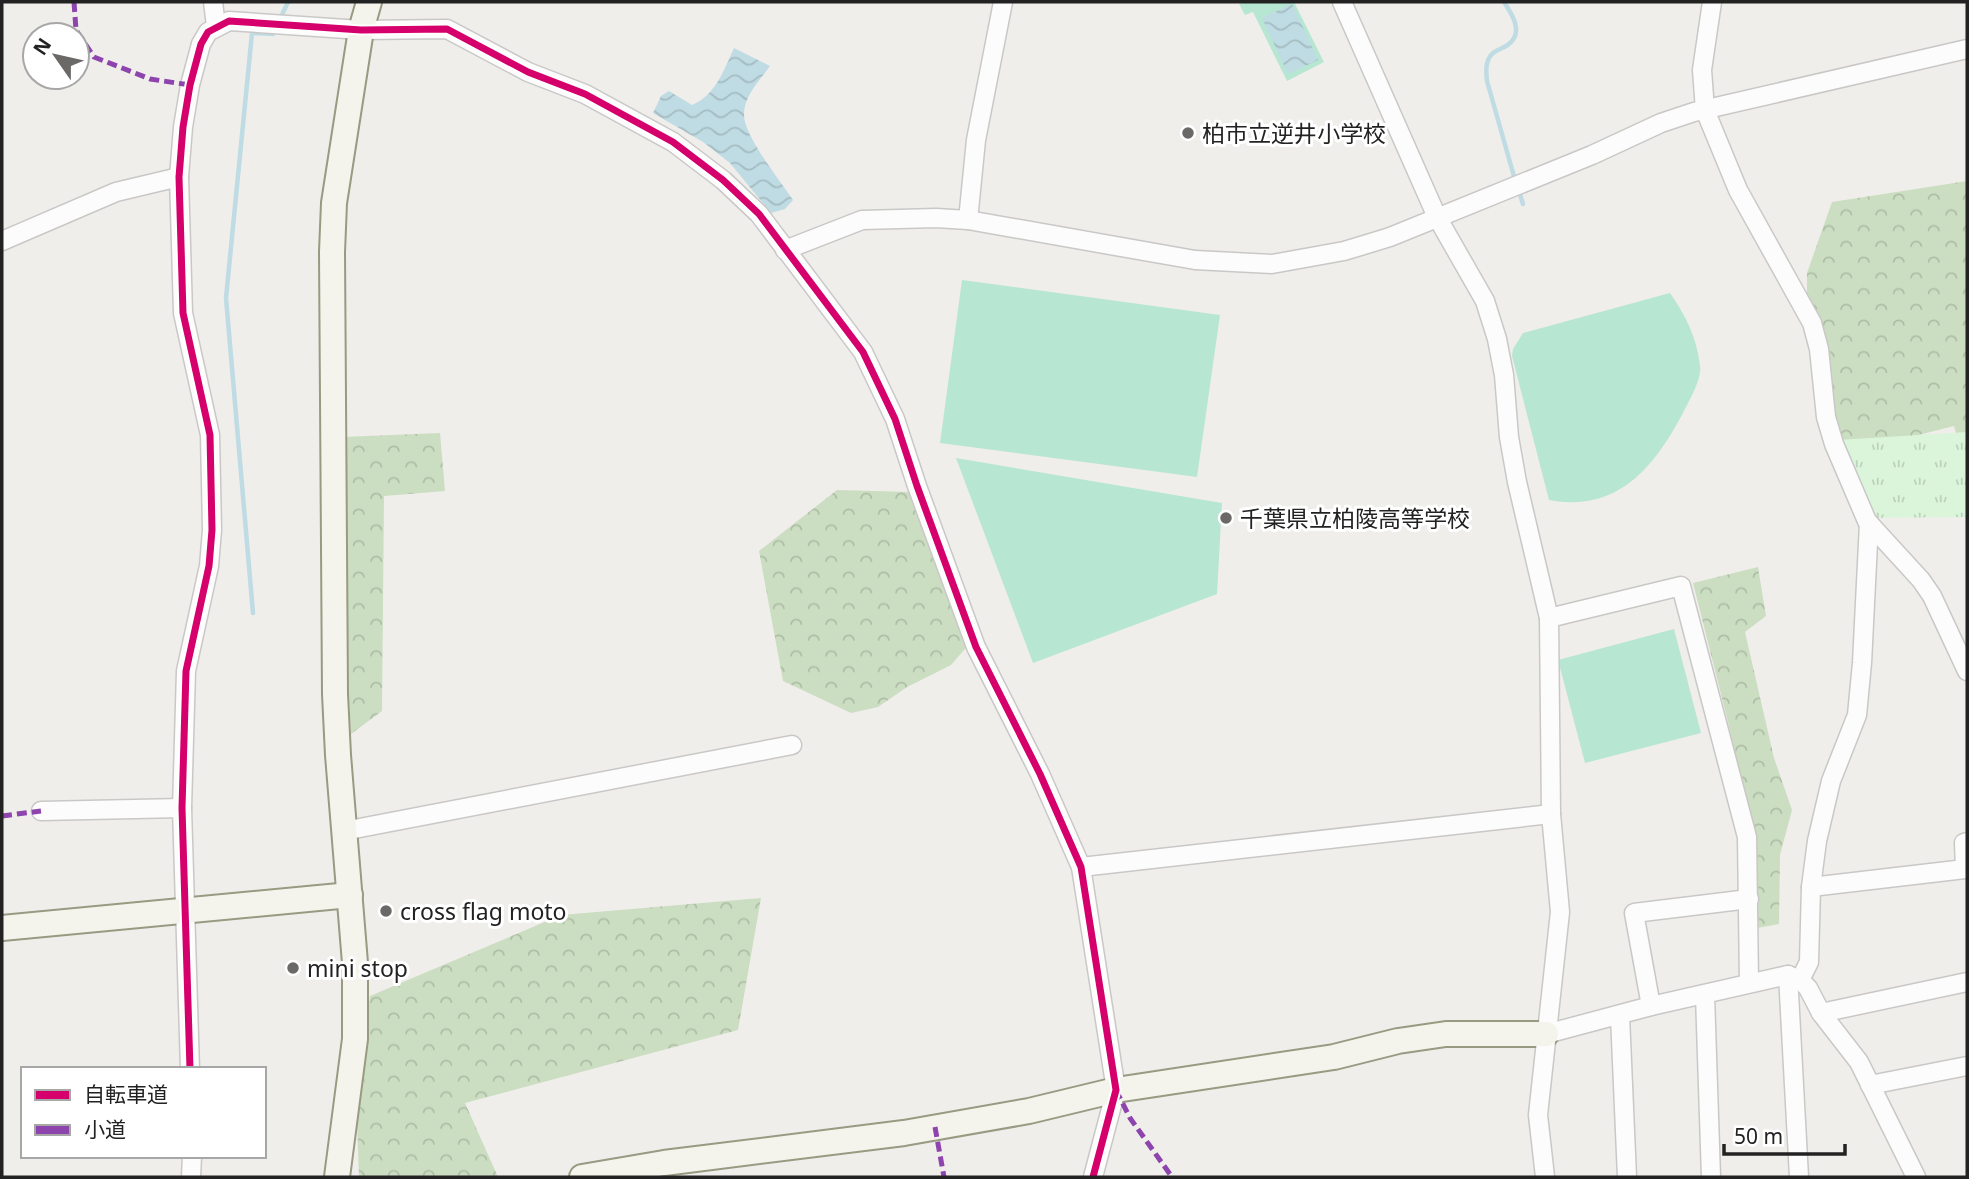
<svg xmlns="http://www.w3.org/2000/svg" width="1969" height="1179" viewBox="0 0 1969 1179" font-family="'Noto Sans','Noto Sans JP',sans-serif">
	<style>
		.forest { fill: url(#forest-crowns) }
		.park { fill: url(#park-tufts) }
		.pitch { fill: #b7e6d2 }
		.water { fill: url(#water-waves) }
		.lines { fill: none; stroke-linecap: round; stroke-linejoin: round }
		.stream { stroke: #bfdbe3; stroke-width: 4.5 }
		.street-casing { stroke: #c9c8c7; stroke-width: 21 }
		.secondary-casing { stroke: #999a82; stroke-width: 28 }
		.street { stroke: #fdfcfc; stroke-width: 18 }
		.secondary { stroke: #f4f4ed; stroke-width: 24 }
		.quiet { stroke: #8e44ad; stroke-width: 5; stroke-dasharray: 10 5; stroke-linecap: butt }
		.cycleway-casing { stroke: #fff; stroke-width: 11 }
		.cycleway { stroke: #d6006c; stroke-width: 7 }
		.poi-dot { fill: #6a6968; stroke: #fff; stroke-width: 2.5 }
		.labels { text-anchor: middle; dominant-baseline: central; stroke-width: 6; stroke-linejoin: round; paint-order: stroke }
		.poi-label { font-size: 23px; fill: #222; stroke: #fff; text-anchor: start }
	</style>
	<defs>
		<pattern id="forest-crowns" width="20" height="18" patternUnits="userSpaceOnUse" patternTransform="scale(1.75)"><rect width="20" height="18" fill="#cbdec1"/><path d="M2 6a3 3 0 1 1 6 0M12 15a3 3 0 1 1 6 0" fill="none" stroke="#aebea6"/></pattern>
		<pattern id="park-tufts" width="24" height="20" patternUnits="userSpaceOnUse" patternTransform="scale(1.75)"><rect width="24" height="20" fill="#daf5da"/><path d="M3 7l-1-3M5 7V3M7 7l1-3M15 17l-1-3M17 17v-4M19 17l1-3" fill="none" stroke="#bbd2bb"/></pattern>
		<pattern id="water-waves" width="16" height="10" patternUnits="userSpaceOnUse" patternTransform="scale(1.75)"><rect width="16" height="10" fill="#bfdbe3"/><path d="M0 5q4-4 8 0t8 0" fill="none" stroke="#a4bcc2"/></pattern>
	</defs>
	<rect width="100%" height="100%" fill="#f0eeeb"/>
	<!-- forest -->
	<g class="forest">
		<polygon points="1967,181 1967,469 1954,426 1859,450 1869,513 1833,416 1807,303 1807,273 1832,202"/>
		<polygon points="440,433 445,491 384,496 382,711 351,734 339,521 343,437"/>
		<polygon points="837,490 911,492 971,642 951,665 907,687 878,707 851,713 783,681 759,551"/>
		<polygon points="1758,567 1766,616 1745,632 1774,758 1792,810 1780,855 1779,924 1757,928 1752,832 1728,722 1693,583"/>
		<polygon points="761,898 738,1030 465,1103 498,1177 359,1177 356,1097 370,996 561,915"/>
	</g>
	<!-- park -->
	<polygon class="park" points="1967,432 1967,517 1871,518 1837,440"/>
	<!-- pitch -->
	<g class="pitch">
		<polygon points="1244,2 1294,2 1324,62 1287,81 1253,12 1245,15 1239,4"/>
		<polygon points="962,280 1220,315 1197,477 940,443"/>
		<path d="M1670,293C1686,316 1697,338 1700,366C1702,379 1690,399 1684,411C1655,466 1619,513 1549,500L1512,356L1513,349L1523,333Z"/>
		<polygon points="956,458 1222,503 1217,594 1033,663"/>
		<polygon points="1674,629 1701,733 1585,763 1558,660"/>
	</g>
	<!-- water -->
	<g class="water">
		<polygon points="1292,4 1318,60 1288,74 1262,18"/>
		<path d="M734,48L770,66C760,80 744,96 744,114C743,135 781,182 793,200L785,209L771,213L730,163L703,142L653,113L661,96L669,91L692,105C715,96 724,70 734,48Z"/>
	</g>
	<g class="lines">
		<!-- stream -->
		<g class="stream">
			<path d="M1504,2C1511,13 1523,30 1511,42C1506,48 1497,49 1492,54C1485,61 1486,72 1487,81L1515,180"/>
			<polyline points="280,19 288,2"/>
			<polyline points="1518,188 1523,204"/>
			<polyline points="253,613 226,298 252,33 273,34 275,30"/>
		</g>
		<defs>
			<g id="street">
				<polyline points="213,2 216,26"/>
				<polyline points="1342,2 1437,217 1485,301 1497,339 1504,375 1509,437 1517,482 1549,618 1551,814 1560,912 1538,1115 1545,1177"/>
				<polyline points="1712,2 1702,70 1705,110 1738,190 1812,323 1819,349 1826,417 1834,444 1867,521 1921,580 1932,596 1967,671"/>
				<polyline points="968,220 976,140 1003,2"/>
				<polyline points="2,241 116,192 179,177"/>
				<polyline points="785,250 862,220 936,218 968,220 1195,260 1272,264 1344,251 1390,237 1592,155 1661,123 1694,112 1967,49"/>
				<polyline points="1549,618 1681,586 1747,837 1749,983"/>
				<polyline points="41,811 182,808"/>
				<polyline points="344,831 792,745"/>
				<polyline points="1081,867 1551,814"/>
				<polyline points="1811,887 1965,869 1964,843 1967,842"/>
				<polyline points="1788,975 1799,1177"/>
				<polyline points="1800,980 1809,962 1811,887 1817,841 1831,781 1857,715 1862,663 1869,523"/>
				<polyline points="1705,995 1711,1177"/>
				<polyline points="1651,1006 1634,913 1749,899"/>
				<polyline points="1821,1013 1967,982"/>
				<polyline points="1620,1016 1627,1177"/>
				<polyline points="1546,1034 1651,1006 1788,975 1800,980 1808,988 1821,1013 1859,1062 1916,1177"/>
				<polyline points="190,1069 182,808 186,671 209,566 212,530 210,435 183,313 179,177 183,127 190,85 201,44 208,32 229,21 361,30 447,29 528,72 585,94 673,142 723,180 759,214 863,352 895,419 917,486 976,647 1040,774 1081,867 1116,1090 1093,1177"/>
				<polyline points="1870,1085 1967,1066"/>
				<polyline points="191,1177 192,1156"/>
			</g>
			<g id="secondary">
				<polyline points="2,928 350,895"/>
				<polyline points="337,1177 355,1039 355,963 338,755 335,694 332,252 334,203 361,30 369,2"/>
				<polyline points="582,1177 664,1163 904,1133 1029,1111 1116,1090 1334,1057 1398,1041 1446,1034 1546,1034"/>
			</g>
		</defs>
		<!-- street casing -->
		<use href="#street" class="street-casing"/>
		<!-- secondary casing -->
		<use href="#secondary" class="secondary-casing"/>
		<!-- street -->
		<use href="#street" class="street"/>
		<!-- secondary -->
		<use href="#secondary" class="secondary"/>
		<!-- quiet -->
		<g class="quiet">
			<polyline points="74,2 76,30 94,57 150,79 190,85"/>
			<polyline points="2,816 41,811"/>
			<polyline points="1116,1090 1130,1118 1172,1177"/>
			<polyline points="935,1127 944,1177"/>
		</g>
		<defs>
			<polyline id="cycleway" points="190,1069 182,808 186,671 209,566 212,530 210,435 183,313 179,177 183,127 190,85 201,44 208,32 229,21 361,30 447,29 528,72 585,94 673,142 723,180 759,214 863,352 895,419 917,486 976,647 1040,774 1081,867 1116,1090 1093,1177"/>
		</defs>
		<!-- cycleway casing -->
		<use href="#cycleway" class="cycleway-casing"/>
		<!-- cycleway -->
		<use href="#cycleway" class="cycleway"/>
	</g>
	<!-- markers -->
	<g class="poi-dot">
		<circle cx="1188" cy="133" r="7"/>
		<circle cx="1226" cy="518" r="7"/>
		<circle cx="386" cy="911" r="7"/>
		<circle cx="293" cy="968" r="7"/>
	</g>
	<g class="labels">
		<!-- poi labels -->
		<g class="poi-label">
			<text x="1202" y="133">柏市立逆井小学校</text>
			<text x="1240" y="518">千葉県立柏陵高等学校</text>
			<text x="400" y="911">cross flag moto</text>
			<text x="307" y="968">mini stop</text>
		</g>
	</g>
	<!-- border -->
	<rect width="1969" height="1179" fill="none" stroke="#222222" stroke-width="7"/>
	<!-- legend -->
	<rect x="21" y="1067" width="245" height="91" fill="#ffffff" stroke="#a7a7a7" stroke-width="2"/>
	<rect x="35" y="1090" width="35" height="10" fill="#d6006c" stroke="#a7a7a7" stroke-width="2"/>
	<text x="84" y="1102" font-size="21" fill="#222222">自転車道</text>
	<rect x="35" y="1125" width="35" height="10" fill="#8e44ad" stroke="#a7a7a7" stroke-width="2"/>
	<text x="84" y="1137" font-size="21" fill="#222222">小道</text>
	<!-- north arrow -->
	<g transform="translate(56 56) rotate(304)"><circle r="33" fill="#ffffff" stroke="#a7a7a7" stroke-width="2"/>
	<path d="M0-5L12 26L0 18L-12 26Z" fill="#6a6968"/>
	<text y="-10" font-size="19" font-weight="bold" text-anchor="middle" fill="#222222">N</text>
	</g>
	<!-- scale -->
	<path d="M1724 1144v10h121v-10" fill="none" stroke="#222222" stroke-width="3.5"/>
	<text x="1734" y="1144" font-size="21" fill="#222222" stroke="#ffffff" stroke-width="5" paint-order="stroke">50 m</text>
</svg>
